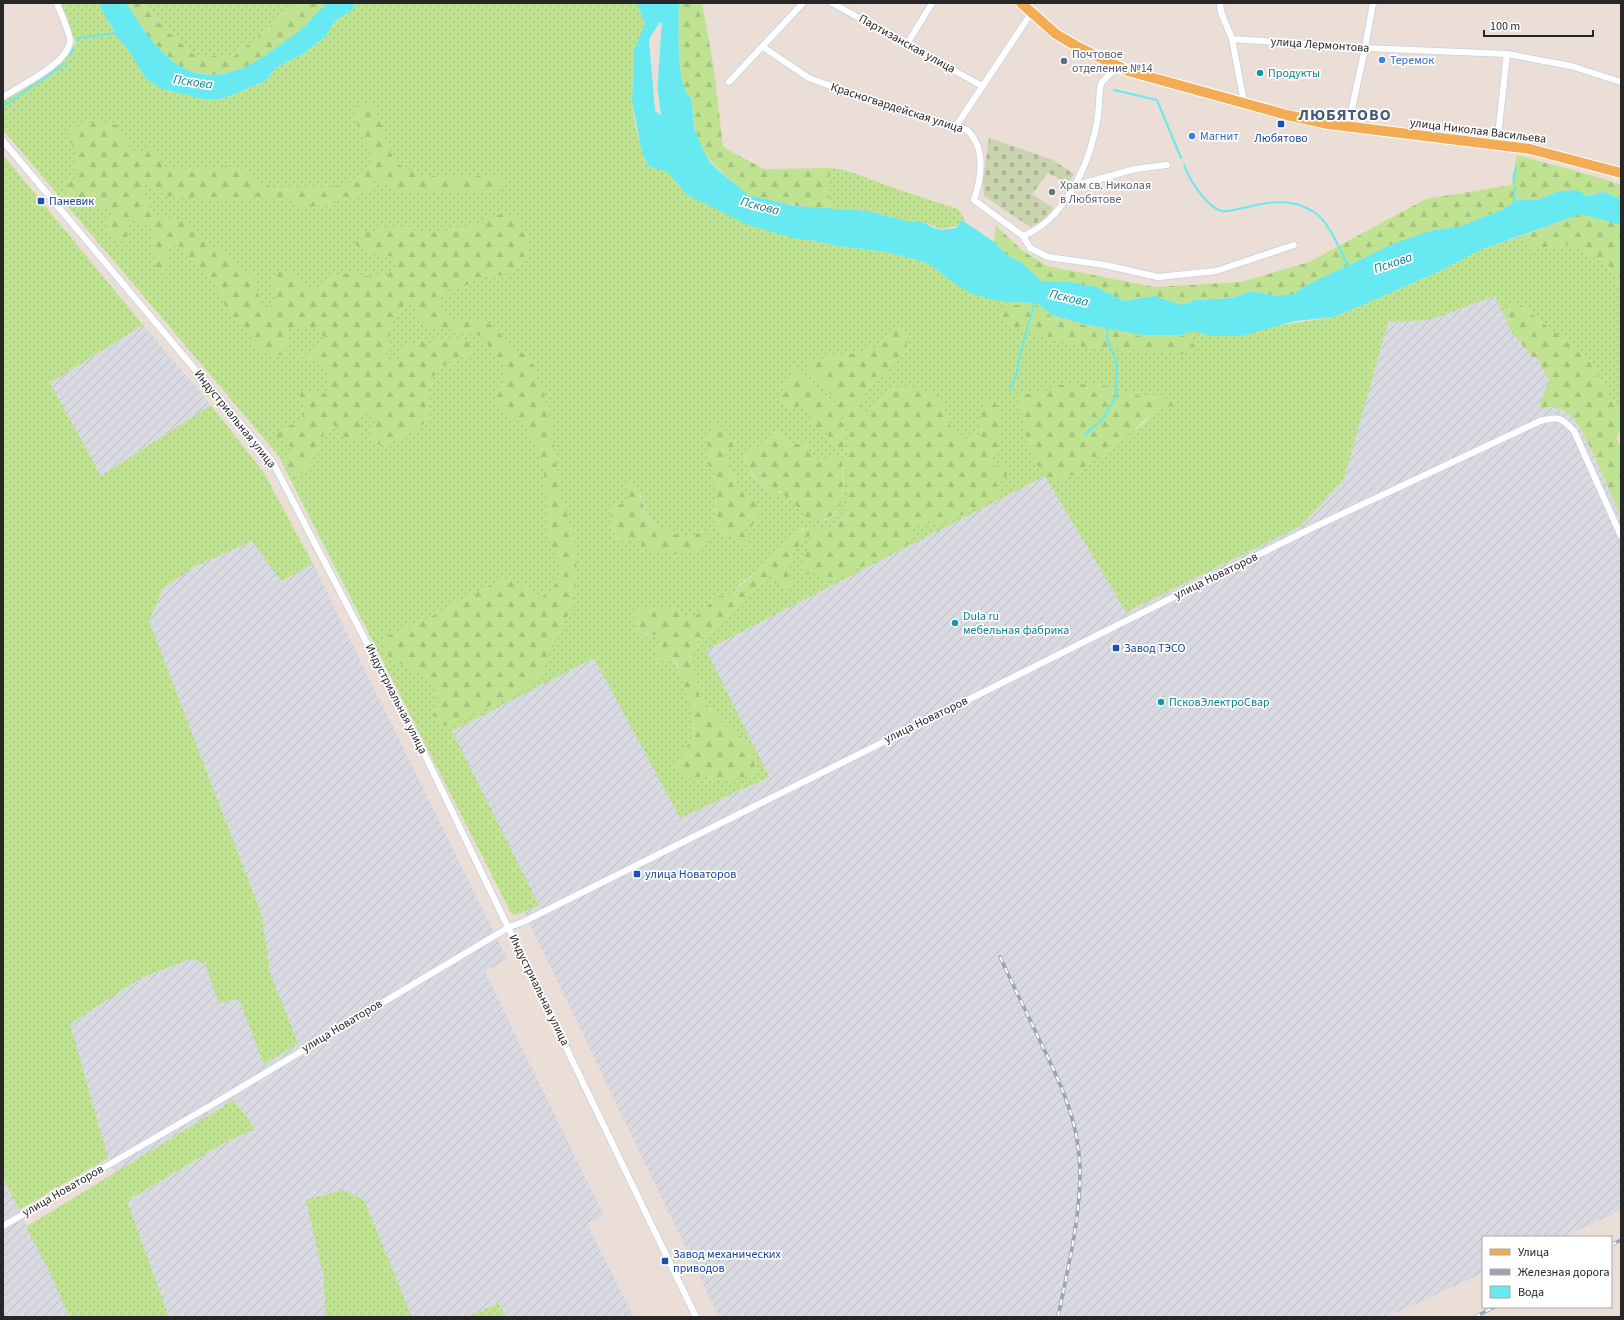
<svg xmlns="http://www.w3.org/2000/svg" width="1624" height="1320" viewBox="0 0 1624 1320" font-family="'Source Sans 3',sans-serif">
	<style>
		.industrial { fill: url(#industrial-furrows) }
		.grass { fill: url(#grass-dots); fill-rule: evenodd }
		.forest { fill: url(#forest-firs) }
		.cemetery { fill: url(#cemetery-stones) }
		.water { fill: #66e9f1; fill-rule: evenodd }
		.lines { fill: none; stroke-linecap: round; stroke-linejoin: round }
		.stream { stroke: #66e9f1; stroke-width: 2 }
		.river { stroke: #66e9f1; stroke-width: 13 }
		.street-casing { stroke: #cdd5e1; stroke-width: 8 }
		.primary-casing { stroke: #fff; stroke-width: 12 }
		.street { stroke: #fff; stroke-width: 6 }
		.primary { stroke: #f3ac53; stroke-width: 10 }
		.rail-casing { stroke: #9ba3b2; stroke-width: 3.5 }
		.rail { stroke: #fff; stroke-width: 2; stroke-dasharray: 6; stroke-linecap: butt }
		.shop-dot { fill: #3f7fe0; stroke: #fff; stroke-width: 1.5 }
		.service-dot { fill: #5c6f8a; stroke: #fff; stroke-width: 1.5 }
		.culture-dot { fill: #0f9aa8; stroke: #fff; stroke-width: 1.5 }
		.transit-dot { fill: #1a4fb4; stroke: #fff; stroke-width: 1.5 }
		.worship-dot { fill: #6b7280; stroke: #fff; stroke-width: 1.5 }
		.labels { text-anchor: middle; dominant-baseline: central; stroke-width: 3.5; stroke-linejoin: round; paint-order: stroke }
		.street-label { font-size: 12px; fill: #272727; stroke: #fff }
		.service-label { font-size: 12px; fill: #4e5e75; stroke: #fff; text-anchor: start }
		.shop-label { font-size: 12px; fill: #366cbe; stroke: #fff; text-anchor: start }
		.culture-label { font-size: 12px; fill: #0d838f; stroke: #fff; text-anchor: start }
		.transit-label { font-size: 12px; fill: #164399; stroke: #fff; text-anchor: start }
		.worship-label { font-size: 12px; fill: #5b616d; stroke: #fff; text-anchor: start }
		.water-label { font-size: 13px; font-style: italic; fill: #0a7f91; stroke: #fff }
		.district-label { font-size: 16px; font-weight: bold; letter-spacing: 1px; fill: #475a78; stroke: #fff }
	</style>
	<defs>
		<pattern id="industrial-furrows" width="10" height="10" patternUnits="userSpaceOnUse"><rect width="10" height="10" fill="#d9d9e2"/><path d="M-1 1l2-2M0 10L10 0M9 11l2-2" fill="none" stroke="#babac2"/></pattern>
		<pattern id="grass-dots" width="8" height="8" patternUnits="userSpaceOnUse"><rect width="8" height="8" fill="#bfe391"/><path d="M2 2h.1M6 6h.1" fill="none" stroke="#a4c37d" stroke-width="1.8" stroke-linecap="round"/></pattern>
		<pattern id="forest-firs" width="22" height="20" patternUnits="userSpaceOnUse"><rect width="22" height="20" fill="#bfe391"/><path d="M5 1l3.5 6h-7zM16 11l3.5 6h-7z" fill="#a4c37d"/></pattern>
		<pattern id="cemetery-stones" width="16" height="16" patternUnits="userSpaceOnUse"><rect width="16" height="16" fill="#c9d5ae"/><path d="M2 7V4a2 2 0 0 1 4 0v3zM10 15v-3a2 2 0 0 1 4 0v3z" fill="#adb796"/></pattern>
	</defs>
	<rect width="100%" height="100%" fill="#eaded7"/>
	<!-- industrial -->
	<g class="industrial">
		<polygon points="1495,296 1536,357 1549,381 1552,406 1571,415 1583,433 1621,516 1621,1210 1563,1237 1483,1237 1483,1273 1387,1317 719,1317 524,912 539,905 452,731 594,657 680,818 769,777 705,650 1045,476 1126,612 1300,526 1343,479 1388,322 1429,320"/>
		<polygon points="143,325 211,405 101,476 50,383"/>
		<polygon points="252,541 281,581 313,564 507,959 485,972 604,1216 587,1224 634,1317 506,1317 499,1303 466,1317 412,1317 364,1200 323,1274 326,1317 169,1317 127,1201 224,1143 255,1129 234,1100 115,1173 108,1158 70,1024 141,978 191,959 205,964 219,1003 239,999 264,1065 298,1043 270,973 262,916 149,621 163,588 194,567"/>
		<polygon points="3,1177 50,1273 69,1317 3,1317"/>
	</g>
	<!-- grass -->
	<g class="grass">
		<path d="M60,3H98L116,35L162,89L206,100L225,98L265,81L276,68L304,53L325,37L335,21L351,11L357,3H637L646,24C631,52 630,93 635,124C638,138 644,152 648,166L667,172L686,194L801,240H810L838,246L886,252L917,260L929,264L952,282L1005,302L1037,303L1052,315L1088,325L1143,335H1182L1189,332H1198L1211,336L1333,317L1365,304L1442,270L1480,250L1521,236L1530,250L1567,244L1607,263L1621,289V415L1589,359L1519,304L1502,311L1495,296L1429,320L1388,322L1344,479L1301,526L1126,612L1045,476L706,650L769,777L680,818L594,658L452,731L539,905L516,915L511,913L278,455L3,130V100L61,62L76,43L60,6ZM1036,305L1050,316L1104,330L1148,337L1188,336L1110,348L1086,347ZM797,365L817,389L834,402L835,447L825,430L813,428L811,417L806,405L800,404L793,409L788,408L781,399V392L792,378V371ZM1098,384L1139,396L1165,397L1144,423L1107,451L1019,394H1037ZM779,429L784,439L790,445L801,443L809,453L822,461L833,458L841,453C844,473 849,507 829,519C824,522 813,520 807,520C795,502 790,491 766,491L753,476L744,458ZM708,435L736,446L728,449L724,457C732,470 735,484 746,495L745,530L749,549C742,541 735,536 723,534L715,522C716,509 716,485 714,472C712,459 708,448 708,435ZM640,493C648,523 658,530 688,538L703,531L669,553L633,538L618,540L612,530V507L624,503ZM803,528L809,536L796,549L788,562L790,583L785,588L777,569L742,599L715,628L699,639L691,658L700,697L727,728L742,738L728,780L706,777L687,778L685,749L692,737L694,723L682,679L672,656L659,661L654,653L661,642V635L639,634V610L674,607L682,617L693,618L730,596L740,584L773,559L783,545L793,539Z"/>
		<polygon points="141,3 298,3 233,57 194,55 161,25"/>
		<polygon points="3,155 143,325 50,383 101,476 211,405 264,473 313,564 281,581 252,541 194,567 163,588 149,621 262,916 270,973 298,1043 264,1065 239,999 219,1003 205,964 191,959 141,978 70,1024 108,1158 19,1210 3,1177"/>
		<polygon points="832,168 848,171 897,189 958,209 965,220 956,226 942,229 923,222 910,222 868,211 831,209 826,184"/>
		<polygon points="234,1100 255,1129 224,1143 127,1201 169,1317 69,1317 50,1273 26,1227"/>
		<polygon points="343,1190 364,1200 412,1317 326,1317 323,1274 306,1200"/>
		<polygon points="499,1303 506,1317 466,1317"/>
	</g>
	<!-- forest -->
	<g class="forest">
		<path d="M126,3H141L161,25L194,55L233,57L298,3H327C316,12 308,25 297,33C279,45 260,61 240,69C181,91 154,46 126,3Z"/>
		<path d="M679,3H702L714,69L723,147L764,169L832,168L826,184L831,209C804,207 775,204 749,195C743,193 738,186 733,182C699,153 695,142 691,98C675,86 679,24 679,3Z"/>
		<path d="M368,102C386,120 382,138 393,157C407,183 470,178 494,174L504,182L494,190L481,191L392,193L387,182L375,181L367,191L358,195L334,203L309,207L259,197L217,202L180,195L167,197L157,189L146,185L145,197L150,209L159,218L184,223L195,229L213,246L254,277L260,301L267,311L276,301L271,278L280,269L292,272L300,282L309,291C320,287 328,278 339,275C362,270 380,287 398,265L390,256L365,251L355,244L361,233L385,228L434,231L471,227L493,216L505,213L519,220L530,243L528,256L520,266L510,274L485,277L462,287L450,290L440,299V311L449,320L473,318L485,322L496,327L509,349L521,352L530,358L544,393L550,417L560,493L573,533L577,571L576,583L571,609L549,654L546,666L530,685L510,697L486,707L452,724L440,726L433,715L438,704L434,680L390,658L383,648L387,636L421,622L497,582L509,579L542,597C548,593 555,587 558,579C565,558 550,551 547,533C546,524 548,515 547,506C546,486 544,463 536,445C533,438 528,431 524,424C506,417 502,409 493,393L501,384L506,372L502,361L493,353L486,342L477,334L427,327L419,318L416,306L404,305C391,321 384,344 387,364L398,359L404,348L415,344L453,339L465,340L475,347C466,360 459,357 446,364C426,374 427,401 427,420C413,435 391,445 371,445L374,421L371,410L360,414L361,440L348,443L333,424L324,433L315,457L298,477L287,473L285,461L292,450L287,440L275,436C286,424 293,428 303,416L302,404L299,392L324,394L329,383L328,370L318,362L297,361L319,347L325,337L314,329L290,327L285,352L273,357L262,352L253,343L248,332L240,323L230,316L215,282L176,244L166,251L167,264L164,276L155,267L152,230L132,216L126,227L128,239L117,245L110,235L107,223L111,220L110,208C90,208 81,212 66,195L67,182L78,177L76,152L70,141L69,129L93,121L118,125L129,147L141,153L152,148L166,168L190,170L227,166L239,167L249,177L276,189L341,186L363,175L371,165V152L355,119L356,107Z"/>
		<polygon points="1517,155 1608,180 1621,186 1621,199 1604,192 1587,196 1576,190 1560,191 1537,200 1517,200 1502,210 1458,227 1433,230 1395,243 1307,285 1293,294 1277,296 1252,291 1232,298 1196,300 1182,305 1154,296 1124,301 1096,287 1070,282 1041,281 1022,263 1007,255 994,242 996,226 1023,251 1047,266 1154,287 1241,282 1309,262 1426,199 1511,185"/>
		<polygon points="1581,214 1621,225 1621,289 1607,263 1567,244 1529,250 1521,236"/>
		<path d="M1519,304L1589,359L1621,415V430L1616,438L1621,446V516C1612,498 1583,424 1570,415C1560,407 1551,406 1539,408L1549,380L1536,357H1532L1511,331L1502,311Z"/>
		<polygon points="1010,305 1037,305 1050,316 1104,330 1148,337 1188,336 1197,349 1184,354 1086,347 1044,337 1015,328 996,314"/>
		<path d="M899,328H903L910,340C901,349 899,360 891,369C877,385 868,384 861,406L866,416C873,411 876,404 881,397C896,381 922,387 939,396C944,407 950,440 966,438C970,438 975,436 978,435C982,423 981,412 983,400L995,401C999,414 1003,434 998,448C994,458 991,455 991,468H995L1003,459C1009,465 1008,474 1004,482L998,483L995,488L1000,491L998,497L944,523H920L911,531L910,543L835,580C827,581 824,580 819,573L807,574L801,572L804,566L803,561C806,555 813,531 817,529C822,527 831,527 837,526L844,516L847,503L848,491L845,465L850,434L835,399L810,371V359L849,355L874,348Z"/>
		<polygon points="797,365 817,389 834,402 846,431 843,437 844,447 835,447 825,430 813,428 811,417 806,405 800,404 793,409 788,408 781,399 781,392 792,379 792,371"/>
		<path d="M1098,384L1139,396L1165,397L1176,405L1155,410L1128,436L1081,470L1057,482C1053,479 1045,476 1042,472C1029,457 1020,413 1019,394H1037L1056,385Z"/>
		<path d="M715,423L728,431L737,446L728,449L724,457C735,475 735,491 756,499L760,515L751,527L745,530L750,550C742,541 735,536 723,534L715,522L716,509L714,472L707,463L708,435Z"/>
		<path d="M779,429L784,439L790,445L801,443L807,445L809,453L822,461L833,458L841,453C845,484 850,525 807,521L799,508L780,491L774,495C759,487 752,472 744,458Z"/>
		<path d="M632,480C639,491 640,498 645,509C652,527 670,533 688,538L703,531L711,532L709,542L698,551L685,554L669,553L646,548L633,538L626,544C608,534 612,524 612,507L624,503L630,498L625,486Z"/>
		<path d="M814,525L809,536L796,549L788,562L791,583L785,588L770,581L776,570L742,599L715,628L699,639L691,658L700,697L727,728L742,737L754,753L755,775L728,780L706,777L687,778L676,766L692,737L694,723L677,664L672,656L659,661L654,652L661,642V635L639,634L633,621L639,610L674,607L682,617L693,618L719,596H730C742,582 758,572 772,559C776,555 779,549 783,545C792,537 802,529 814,525Z"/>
	</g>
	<!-- cemetery -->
	<polygon class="cemetery" points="989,138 1053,160 1074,174 1068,184 1048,173 1032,194 1053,208 1046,218 1030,227 984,196 983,181"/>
	<!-- water -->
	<g class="water">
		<path d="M98,3H126C154,46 181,91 240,69C260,61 279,45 297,33C308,25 316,12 327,3H357L351,11L335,21L325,37L304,53L276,68L265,81L225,98L206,100L162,89L146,79L131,54L116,35Z"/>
		<path d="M637,3H679C679,24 675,86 691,98L694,128L703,150L710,162L719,171L748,195L794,206L868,211L910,222H923L933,228L942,230L956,228L962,220L994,242L1007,255L1022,263L1041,281L1070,282L1096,287L1124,301L1154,296L1182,305L1196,300L1232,298L1252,291L1277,296L1293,294L1307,285L1395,243L1433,230L1458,227L1502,210L1517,200H1537L1560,191L1577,190L1587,196L1604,192L1621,199V225L1581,214L1480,250L1442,270L1365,304L1333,317L1295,321L1241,336H1211L1198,332H1189L1182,335H1143L1088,325L1052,315L1037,303L1005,302L974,295L952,282L929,264L917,260L886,252L838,246L810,240H801L748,225L686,194L667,172L648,166L641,148L632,101L634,50L645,24ZM660,22L667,24L669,29L668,45L664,54L666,63L662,74L670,97L662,116L655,111L649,39Z"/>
	</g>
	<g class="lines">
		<!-- stream -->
		<g class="stream">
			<polyline points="77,41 79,38 116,33"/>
			<polyline points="70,56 73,48"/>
			<polyline points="1114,90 1157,100 1181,158"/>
			<polyline points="4,106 66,63"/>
			<path d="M1184,165C1189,179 1207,208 1222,211C1228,212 1236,209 1243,208C1267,202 1290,197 1314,212C1329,221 1341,252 1349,268"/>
			<polyline points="1514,182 1516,166"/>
			<polyline points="1514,203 1514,192 1516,187"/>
			<polyline points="1010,390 1016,376 1020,354 1035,301"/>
			<polyline points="1084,435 1103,419 1116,396 1117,363 1107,338 1108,327"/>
		</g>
		<!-- river -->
		<polyline class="river" points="668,3 669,12 664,88 669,125"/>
		<defs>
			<g id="street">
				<polyline points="832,3 982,86"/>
				<polyline points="1220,3 1221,12 1232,39 1244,102"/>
				<polyline points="1232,39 1365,48 1507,54 1571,66 1621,82"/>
				<polyline points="907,44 932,3"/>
				<path d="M763,47L809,78L855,95L967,130C986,148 982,176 974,200L1023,236C1062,221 1086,171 1095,132C1099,117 1099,102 1100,87L1102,82L1117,67"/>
				<polyline points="729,82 803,3"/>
				<path d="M3,97C21,85 68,64 70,41C70,32 60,12 57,3"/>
				<polyline points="956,126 1032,12"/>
				<polyline points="1348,127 1365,48 1373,3"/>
				<polyline points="3,141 272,461 423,751 696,1317"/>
				<polyline points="1497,145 1507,54"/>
				<polyline points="1074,186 1135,169 1167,165"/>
				<polyline points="1023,236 1030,248 1048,257 1105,265 1158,277 1216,271 1294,245"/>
				<path d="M3,1226L210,1106L509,927L523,922L1310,529L1540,421C1558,416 1561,417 1574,431L1621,536"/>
			</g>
			<polyline id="primary" points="1021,3 1056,34 1078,47 1128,71 1287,115 1328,124 1530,149 1621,173"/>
		</defs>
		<!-- street casing -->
		<use href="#street" class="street-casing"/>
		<!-- primary casing -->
		<use href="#primary" class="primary-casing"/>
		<!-- street -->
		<use href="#street" class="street"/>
		<!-- primary -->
		<use href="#primary" class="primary"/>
		<defs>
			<g id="rail">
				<path d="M1000,957C1013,985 1027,1013 1040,1041C1057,1076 1073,1109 1078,1146C1086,1197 1068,1267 1058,1317"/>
				<polyline points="1611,1245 1621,1240"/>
				<polyline points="1475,1317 1494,1307"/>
			</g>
		</defs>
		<!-- rail casing -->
		<use href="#rail" class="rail-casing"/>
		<!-- rail -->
		<use href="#rail" class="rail"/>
	</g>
	<!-- markers -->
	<g class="shop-dot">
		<circle cx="1382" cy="60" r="4"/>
		<circle cx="1192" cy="136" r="4"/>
	</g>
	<circle class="service-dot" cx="1064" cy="61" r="4"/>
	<g class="culture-dot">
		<circle cx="1260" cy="73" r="4"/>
		<circle cx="955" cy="623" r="4"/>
		<circle cx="1161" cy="702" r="4"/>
	</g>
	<g class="transit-dot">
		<rect x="1277" y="120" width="8" height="8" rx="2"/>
		<rect x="37" y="197" width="8" height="8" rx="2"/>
		<rect x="1112" y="644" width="8" height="8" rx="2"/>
		<rect x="633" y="870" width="8" height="8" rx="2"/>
		<rect x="661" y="1257" width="8" height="8" rx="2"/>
	</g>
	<circle class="worship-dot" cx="1052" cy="192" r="4"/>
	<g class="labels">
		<!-- street labels -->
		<g class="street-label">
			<text transform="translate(907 44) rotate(29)">Партизанская улица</text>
			<text transform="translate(1320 45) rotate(4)">улица Лермонтова</text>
			<text transform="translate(897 108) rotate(18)">Красногвардейская улица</text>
			<text transform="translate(1478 131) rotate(7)">улица Николая Васильева</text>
			<text transform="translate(235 419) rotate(51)">Индустриальная улица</text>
			<text transform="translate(1216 576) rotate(-26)">улица Новаторов</text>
			<text transform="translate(396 699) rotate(63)">Индустриальная улица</text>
			<text transform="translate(926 720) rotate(-26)">улица Новаторов</text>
			<text transform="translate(539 990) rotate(64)">Индустриальная улица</text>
			<text transform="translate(342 1026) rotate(-31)">улица Новаторов</text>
			<text transform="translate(63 1191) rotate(-30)">улица Новаторов</text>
		</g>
		<!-- service labels -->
		<g class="service-label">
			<text x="1072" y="54">Почтовое<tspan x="1072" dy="14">отделение №14</tspan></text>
		</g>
		<!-- shop labels -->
		<g class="shop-label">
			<text x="1390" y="60">Теремок</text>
			<text x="1200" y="136">Магнит</text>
		</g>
		<!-- culture labels -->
		<g class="culture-label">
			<text x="1268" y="73">Продукты</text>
			<text x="963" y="616">Dula ru<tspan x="963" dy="14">мебельная фабрика</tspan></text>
			<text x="1169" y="702">ПсковЭлектроСвар</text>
		</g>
		<!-- transit labels -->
		<g class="transit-label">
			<text x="1281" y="138" text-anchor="middle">Любятово</text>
			<text x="49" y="201">Паневик</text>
			<text x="1124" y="648">Завод ТЭСО</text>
			<text x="645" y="874">улица Новаторов</text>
			<text x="673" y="1254">Завод механических<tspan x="673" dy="14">приводов</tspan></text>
		</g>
		<!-- worship labels -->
		<g class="worship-label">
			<text x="1060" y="185">Храм св. Николая<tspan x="1060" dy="14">в Любятове</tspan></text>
		</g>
		<!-- water labels -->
		<g class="water-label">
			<text transform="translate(193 82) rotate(8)">Пскова</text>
			<text transform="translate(760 206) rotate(14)">Пскова</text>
			<text transform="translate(1393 263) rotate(-19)">Пскова</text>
			<text transform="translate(1069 298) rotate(13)">Пскова</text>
		</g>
		<!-- district labels -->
		<g class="district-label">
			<text x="1345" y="115">ЛЮБЯТОВО</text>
		</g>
	</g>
	<!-- border -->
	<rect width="1624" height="1320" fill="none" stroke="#272727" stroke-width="8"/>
	<!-- legend -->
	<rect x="1482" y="1236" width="130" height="72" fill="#ffffff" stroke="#a9a9a9"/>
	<rect x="1490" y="1249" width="20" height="6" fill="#f3ac53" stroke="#a9a9a9"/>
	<text x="1518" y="1256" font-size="12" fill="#272727">Улица</text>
	<rect x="1490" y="1269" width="20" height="6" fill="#9ba3b2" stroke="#a9a9a9"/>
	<text x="1518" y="1276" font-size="12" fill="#272727">Железная дорога</text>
	<rect x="1490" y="1286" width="20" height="12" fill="#66e9f1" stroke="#a9a9a9"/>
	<text x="1518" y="1296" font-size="12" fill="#272727">Вода</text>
	<!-- scale -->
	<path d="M1484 30v6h109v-6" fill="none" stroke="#272727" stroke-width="2"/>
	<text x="1490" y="30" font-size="12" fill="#272727" stroke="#ffffff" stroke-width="3" paint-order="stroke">100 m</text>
</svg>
